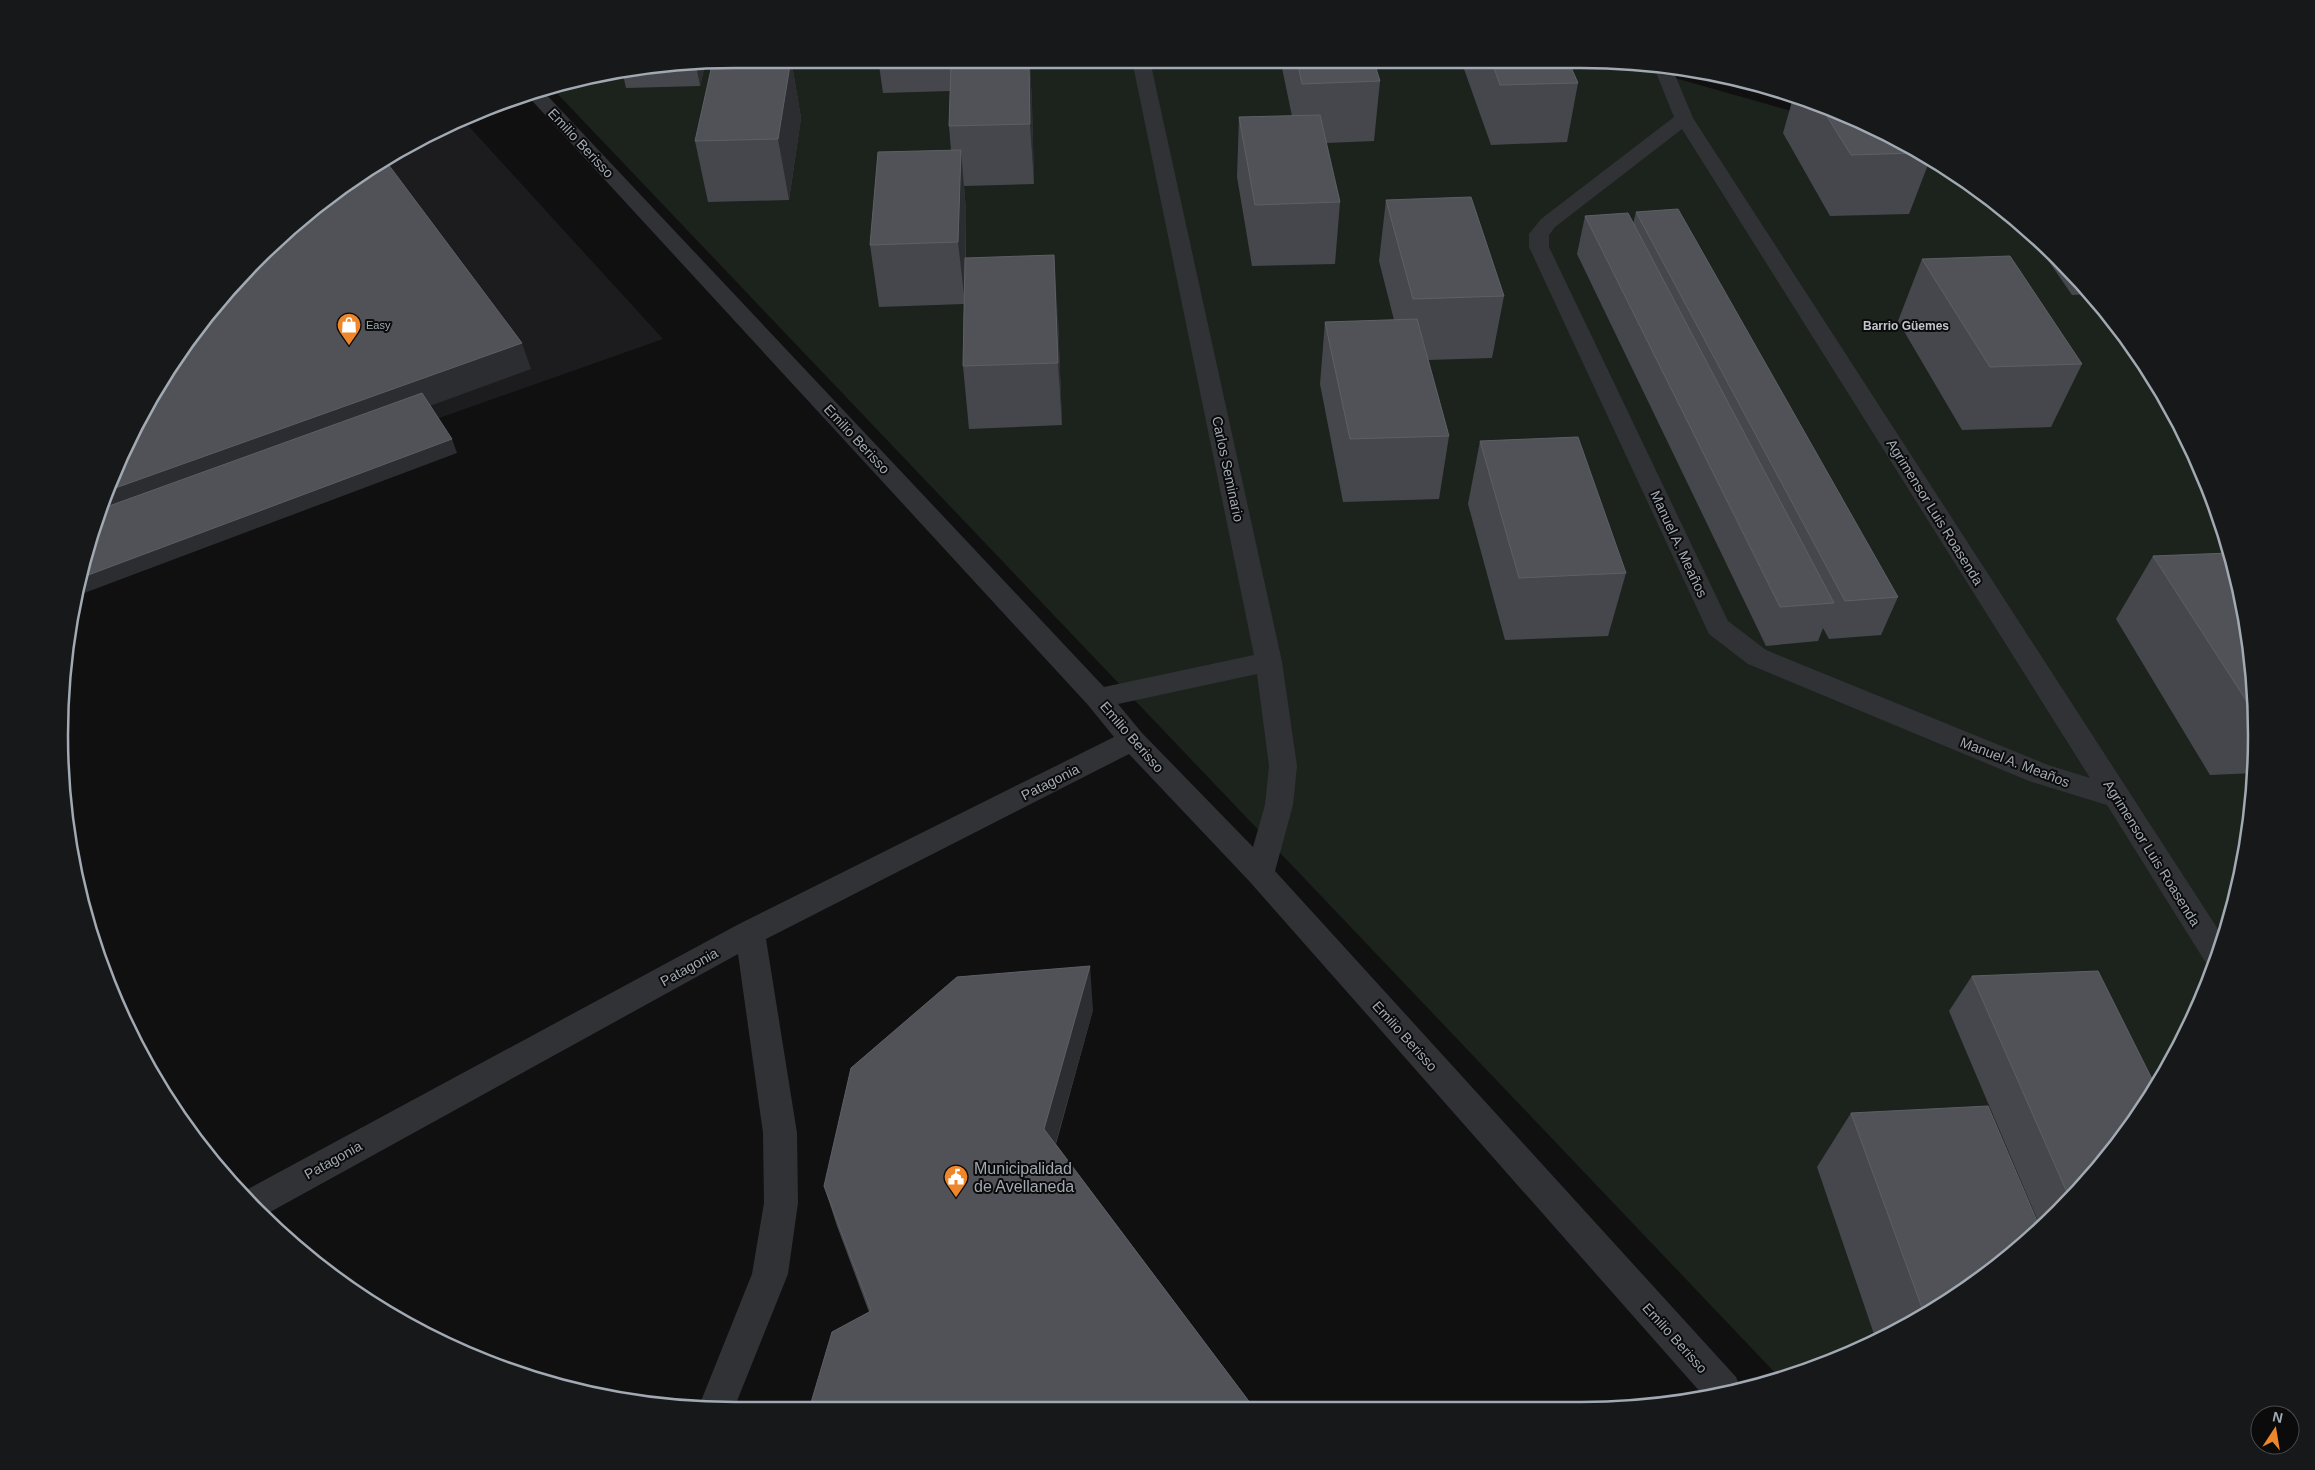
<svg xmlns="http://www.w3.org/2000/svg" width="2315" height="1470" viewBox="0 0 2315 1470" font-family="Helvetica,sans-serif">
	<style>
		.built { fill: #1c1c1e }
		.green { fill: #1c231c }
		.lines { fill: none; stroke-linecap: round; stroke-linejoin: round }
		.minor { fill: #313236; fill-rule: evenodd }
		.wall { fill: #46474c }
		.shaded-wall { fill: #2c2d30 }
		.building { fill: #505257; stroke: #5c6065 }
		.labels { text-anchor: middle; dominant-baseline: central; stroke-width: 4; stroke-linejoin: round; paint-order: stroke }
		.far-poi-label { font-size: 11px; fill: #a1a9b2; stroke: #0b0b0c; text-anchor: start }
		.far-neighbourhood-label { font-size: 12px; font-weight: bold; fill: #c2c7ce; stroke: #0b0b0c }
		.street-label { font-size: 14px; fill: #a1a9b2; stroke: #0b0b0c }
		.near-poi-label { font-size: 16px; fill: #a1a9b2; stroke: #0b0b0c; text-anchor: start }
		.rim { fill: none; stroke: #a1a9b2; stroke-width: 2.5 }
	</style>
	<rect width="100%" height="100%" fill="#101011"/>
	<!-- built -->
	<polygon class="built" points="464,121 663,339 90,541 149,397 199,323 289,227 359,173"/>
	<!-- green -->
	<polygon class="green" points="646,65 1629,65 1887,138 1992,199 2089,289 2166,397 2220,518 2250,647 2255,780 2233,910 2186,1034 2116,1147 2026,1244 1918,1321 1797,1375 1781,1379 551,87"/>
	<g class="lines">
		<!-- minor -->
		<g class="minor">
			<path d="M1133,65H1151L1282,662L1297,766L1293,805L1275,871L1736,1377L1740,1387L1702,1394L1250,882L1129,754L766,939L797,1133L798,1203L788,1274L735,1406H699L752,1274L764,1203L763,1133L738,954L272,1211L265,1217L241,1195L248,1189L739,924L1114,737L1088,705L525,93L541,89L1104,687L1254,655ZM1257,674L1269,766L1265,805L1253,847L1142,733L1118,704Z"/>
			<path d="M1657,65L1675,66L1673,70L1693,118L2223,937L2212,965L2206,963L2107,805L2029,781L1748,664L1709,634L1529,247V234L1541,219L1674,117L1655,70ZM1682,129L2090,778L2048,765L1766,650L1728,621L1549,247V235L1555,227Z"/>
		</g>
	</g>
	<!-- wall -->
	<g class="wall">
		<polygon points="646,65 705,65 700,86 626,88 622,70"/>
		<polygon points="712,65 792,65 801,118 789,200 708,202 695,141"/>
		<polygon points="879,65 1030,65 1032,105 1034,184 964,186 966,211 966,258 1058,317 1062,425 969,429 963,366 964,304 879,307 870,245 951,150 949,126 950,91 883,93"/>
		<polygon points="1282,65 1375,65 1380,81 1374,141 1326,143 1340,202 1335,264 1252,266 1237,177 1239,117 1292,116 1282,68"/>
		<polygon points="1465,65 1570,65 1578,83 1567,142 1491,145 1464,69"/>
		<polygon points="1793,98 1839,110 1929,162 1909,214 1830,216 1783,133"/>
		<polygon points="1386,200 1504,296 1492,358 1428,360 1449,436 1439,499 1343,502 1320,384 1325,322 1394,320 1379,261"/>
		<polygon points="1636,212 1898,597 1881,635 1829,639 1823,628 1818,641 1766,646 1577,254 1585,216 1633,224"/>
		<polygon points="2030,234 2089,289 2092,294 2072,295"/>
		<polygon points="1922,259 2082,364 2051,427 1962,430 1898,321"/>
		<polygon points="1480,441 1626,573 1608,636 1505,640 1468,504"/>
		<polygon points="2153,556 2250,647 2255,773 2210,775 2116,619"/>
		<polygon points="1972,976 2116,1147 2041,1228 1949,1011"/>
		<polygon points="1093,1010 1056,1144 1254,1408 869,1312 837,1226 824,1186"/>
		<polygon points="1851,1113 2026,1244 1918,1321 1876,1340 1817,1167"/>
	</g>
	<!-- shaded-wall -->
	<g class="shaded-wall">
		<polygon points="696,65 705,65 700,86"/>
		<polygon points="790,65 792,65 801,118 789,200 778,139"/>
		<polygon points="1029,65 1030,65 1032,105 1034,184 1030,124"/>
		<polygon points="961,150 966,211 965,304 958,242"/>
		<polygon points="1054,255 1058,317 1062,425 1058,363"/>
		<polygon points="522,343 531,369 92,529 95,517 107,491"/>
		<polygon points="452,439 457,453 79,595 83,577"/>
		<polygon points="1090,966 1093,1010 1048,1170 1044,1129"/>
	</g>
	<!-- building -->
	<g class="building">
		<polygon points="712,65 790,65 778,139 695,141"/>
		<polygon points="951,65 1029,65 1030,124 949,126"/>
		<polygon points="1298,65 1375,65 1380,81 1302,84"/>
		<polygon points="1493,65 1570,65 1578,83 1500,85"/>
		<polygon points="1820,105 1839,110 1913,153 1851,155"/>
		<polygon points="1320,115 1340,202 1255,205 1239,117"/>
		<polygon points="961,150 958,242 870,245 878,152"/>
		<polygon points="385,160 522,343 107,491 149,397 199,323 289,227 359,173"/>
		<polygon points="1471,197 1504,296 1413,299 1386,200"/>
		<polygon points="1678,209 1898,597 1845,601 1636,212"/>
		<polygon points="1628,213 1834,603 1780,607 1585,216"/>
		<polygon points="1054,255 1058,363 963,366 965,258"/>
		<polygon points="2010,256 2082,364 1990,367 1922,259"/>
		<polygon points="1417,319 1449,436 1350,439 1325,322"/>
		<polygon points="422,393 452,439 83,577 95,517 98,510"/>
		<polygon points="1578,437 1626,573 1519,578 1480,441"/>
		<polygon points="2229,553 2250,647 2253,711 2153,556"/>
		<polygon points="1090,966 1044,1129 1254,1408 810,1406 832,1332 871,1311 824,1186 851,1068 957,977"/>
		<polygon points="2098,971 2155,1085 2116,1147 2069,1197 1972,976"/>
		<polygon points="1988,1106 2040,1228 2026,1244 1925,1316 1851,1113"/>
	</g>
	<!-- icons -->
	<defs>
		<symbol id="shop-pin" viewBox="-11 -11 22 30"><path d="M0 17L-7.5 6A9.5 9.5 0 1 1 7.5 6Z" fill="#ef872a" stroke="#0b0b0c"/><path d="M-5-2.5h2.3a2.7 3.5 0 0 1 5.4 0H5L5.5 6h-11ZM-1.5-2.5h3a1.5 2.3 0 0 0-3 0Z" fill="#fff"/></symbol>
		<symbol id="civic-pin" viewBox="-11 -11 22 30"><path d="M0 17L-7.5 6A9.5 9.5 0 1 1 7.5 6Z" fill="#ef872a" stroke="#0b0b0c"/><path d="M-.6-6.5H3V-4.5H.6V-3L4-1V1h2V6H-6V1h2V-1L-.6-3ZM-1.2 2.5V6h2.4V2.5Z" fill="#fff"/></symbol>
	</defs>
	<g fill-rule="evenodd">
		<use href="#shop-pin" x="335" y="311" width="28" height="38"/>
		<use href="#civic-pin" x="942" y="1163" width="28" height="38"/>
	</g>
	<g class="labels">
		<!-- far-poi labels -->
		<g class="far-poi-label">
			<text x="366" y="325">Easy</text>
		</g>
		<!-- far-neighbourhood labels -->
		<g class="far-neighbourhood-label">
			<text x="1906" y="326">Barrio Güemes</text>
		</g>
		<!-- street labels -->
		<g class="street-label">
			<text transform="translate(581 143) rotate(47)">Emilio Berisso</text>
			<text transform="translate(857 439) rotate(47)">Emilio Berisso</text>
			<text transform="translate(1228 469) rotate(78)">Carlos Seminario</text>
			<text transform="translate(1935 512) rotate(58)">Agrimensor Luis Roasenda</text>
			<text transform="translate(1679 544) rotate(65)">Manuel A. Meaños</text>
			<text transform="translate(1132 737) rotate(49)">Emilio Berisso</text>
			<text transform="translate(2015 762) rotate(21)">Manuel A. Meaños</text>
			<text transform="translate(1050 782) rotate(-27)">Patagonia</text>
			<text transform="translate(2152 853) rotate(58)">Agrimensor Luis Roasenda</text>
			<text transform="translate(689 967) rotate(-29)">Patagonia</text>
			<text transform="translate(1405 1036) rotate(48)">Emilio Berisso</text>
			<text transform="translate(333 1160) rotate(-29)">Patagonia</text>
			<text transform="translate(1675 1338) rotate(48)">Emilio Berisso</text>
		</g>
		<!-- near-poi labels -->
		<g class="near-poi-label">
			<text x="974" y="1168">Municipalidad<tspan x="974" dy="18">de Avellaneda</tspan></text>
		</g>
	</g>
	<!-- crop -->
	<path d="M0 0H2315V1470H0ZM735 68H1581A667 667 0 0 1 2248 735V735A667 667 0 0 1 1581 1402H735A667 667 0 0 1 68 735V735A667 667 0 0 1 735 68Z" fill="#171819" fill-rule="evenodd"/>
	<path class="rim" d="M735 68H1581A667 667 0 0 1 2248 735V735A667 667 0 0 1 1581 1402H735A667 667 0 0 1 68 735V735A667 667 0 0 1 735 68Z"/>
	<!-- north arrow -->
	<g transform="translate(2275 1430) rotate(12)"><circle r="24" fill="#0b0b0c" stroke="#474a4e"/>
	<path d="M0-4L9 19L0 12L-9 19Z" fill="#ef872a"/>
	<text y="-8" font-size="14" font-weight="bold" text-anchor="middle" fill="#a1a9b2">N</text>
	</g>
</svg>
